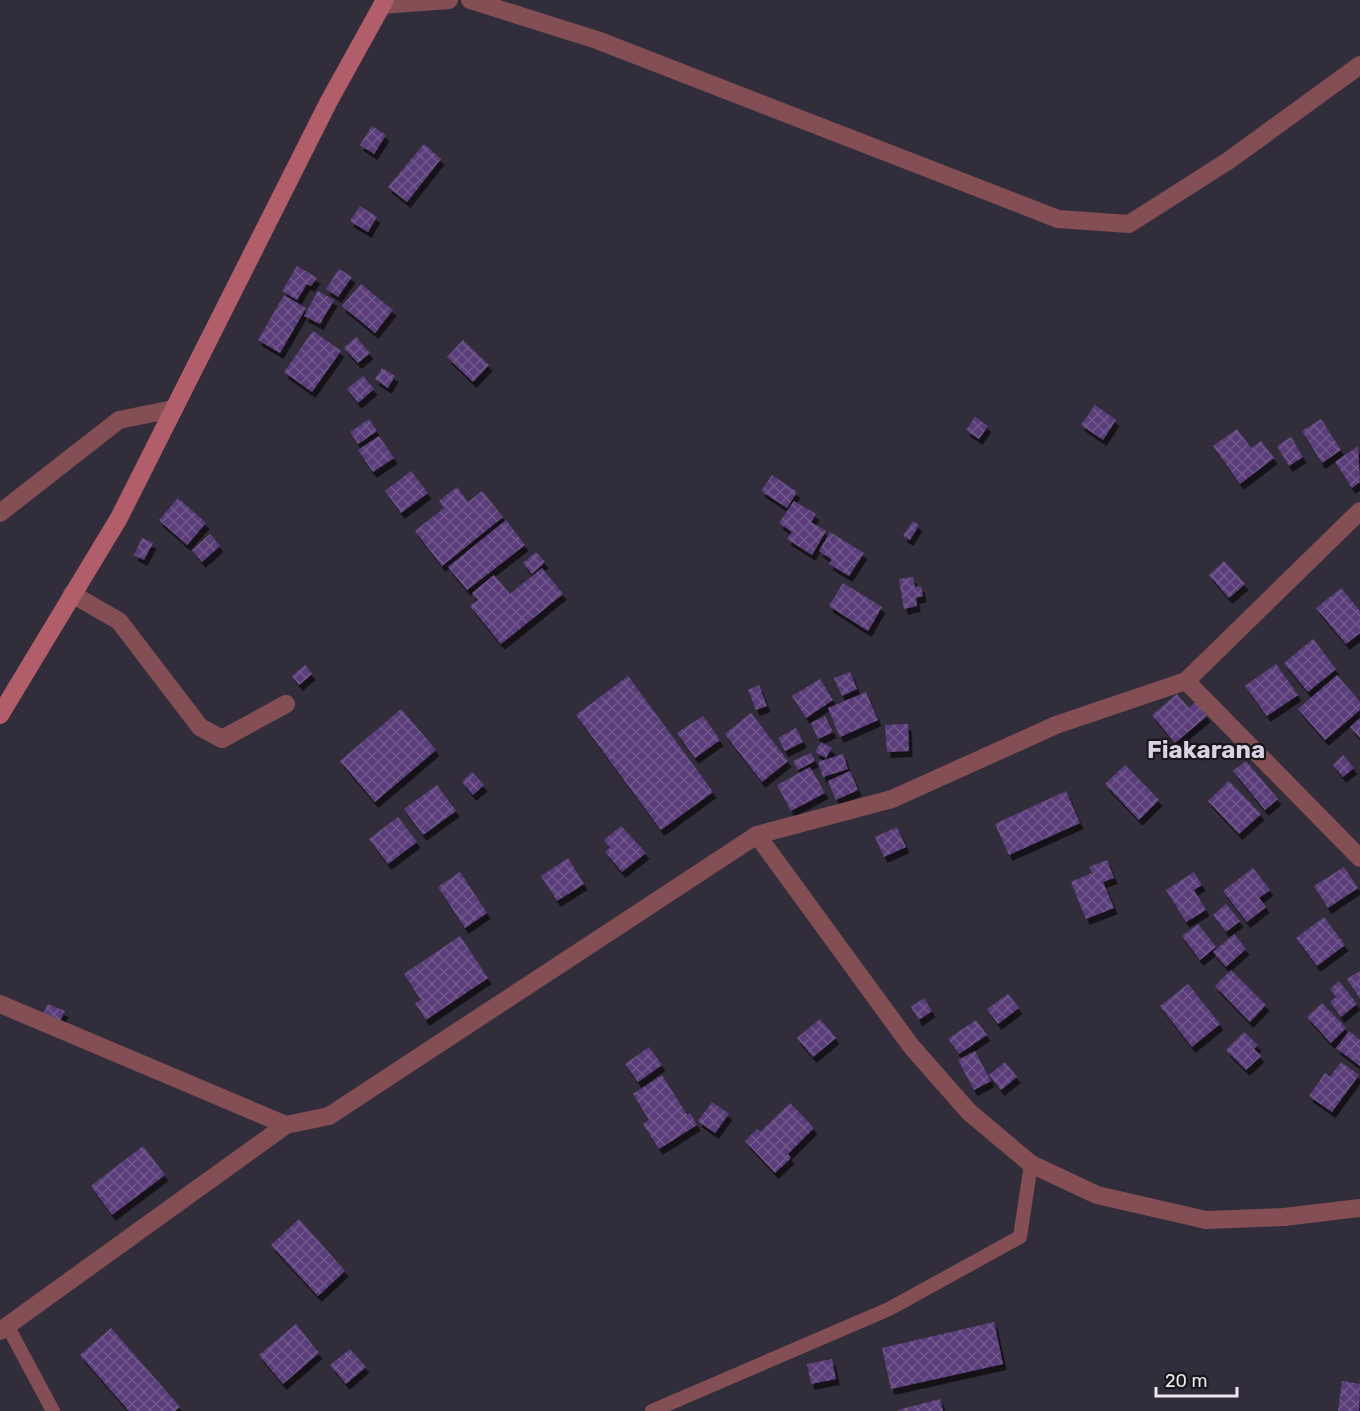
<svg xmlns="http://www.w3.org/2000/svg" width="1360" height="1411" viewBox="0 0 1360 1411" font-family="Rubik,sans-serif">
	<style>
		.building { fill: url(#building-cross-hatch); filter: url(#shadow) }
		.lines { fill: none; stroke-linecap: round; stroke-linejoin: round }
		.lane { stroke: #844e55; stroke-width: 14 }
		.street { stroke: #844e55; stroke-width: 18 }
		.secondary { stroke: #b15d6a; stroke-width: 18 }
		.labels { text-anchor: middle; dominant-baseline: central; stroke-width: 4.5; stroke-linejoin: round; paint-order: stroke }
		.quarter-label { font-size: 24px; font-weight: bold; fill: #d8d2e2; stroke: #19171c }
	</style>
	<defs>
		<pattern id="building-cross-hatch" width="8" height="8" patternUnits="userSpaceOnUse" patternTransform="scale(1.5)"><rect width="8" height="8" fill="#5a3e7a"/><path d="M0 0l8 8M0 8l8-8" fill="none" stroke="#725a8d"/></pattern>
		<filter id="shadow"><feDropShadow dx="3.5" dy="6" stdDeviation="0" flood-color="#0009"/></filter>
	</defs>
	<rect width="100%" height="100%" fill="#322d3a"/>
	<!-- building -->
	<g class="building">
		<polygon points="372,126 386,135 374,154 360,145"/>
		<polygon points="424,144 441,159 407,202 388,187"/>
		<polygon points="360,206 377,217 368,232 350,221"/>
		<polygon points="297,266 317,278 311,286 307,284 297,300 282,291"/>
		<polygon points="339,269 352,277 338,297 326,289"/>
		<polygon points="361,284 393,310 375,333 342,306"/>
		<polygon points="318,291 334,300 320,324 304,316"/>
		<polygon points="284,295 306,308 280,353 258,340"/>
		<polygon points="313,331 341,351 312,392 284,372"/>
		<polygon points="356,337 370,353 358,363 344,348"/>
		<polygon points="463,340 489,365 473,382 447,357"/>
		<polygon points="382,368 395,376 388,388 375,379"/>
		<polygon points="363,376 374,389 358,403 347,389"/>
		<polygon points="1095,405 1116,420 1103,440 1081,425"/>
		<polygon points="975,417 988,426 979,439 966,430"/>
		<polygon points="369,419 377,431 358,444 350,432"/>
		<polygon points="1321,419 1341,450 1322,463 1302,431"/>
		<polygon points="1237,429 1251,448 1261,441 1274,458 1240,484 1213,446"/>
		<polygon points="379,436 394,458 373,472 358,450"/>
		<polygon points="1291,437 1303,457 1289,466 1277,446"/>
		<polygon points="1358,446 1360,482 1352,488 1335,462"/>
		<polygon points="411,471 428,493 401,513 385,491"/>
		<polygon points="772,475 797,492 787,508 761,491"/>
		<polygon points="457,487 468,502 482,491 503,517 442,566 415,531 444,508 439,501"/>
		<polygon points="178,498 206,523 187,545 159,520"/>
		<polygon points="794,501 816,514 811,522 826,531 812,555 787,539 792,532 779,523"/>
		<polygon points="506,520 525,545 467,590 448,567"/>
		<polygon points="913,521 919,525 910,540 903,536"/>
		<polygon points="830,532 864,553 849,576 829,564 832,560 819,551"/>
		<polygon points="210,534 220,546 202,562 192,550"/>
		<polygon points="142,538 153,543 144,560 134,555"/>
		<polygon points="536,552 545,562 532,574 523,563"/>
		<polygon points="1224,561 1245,584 1229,598 1209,575"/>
		<polygon points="542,568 563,594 501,644 470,606 478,600 472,593 494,575 510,594"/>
		<polygon points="913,577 915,587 921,586 923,596 916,598 917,606 904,609 899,579"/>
		<polygon points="843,583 882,607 868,631 829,606"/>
		<polygon points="1341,588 1360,611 1360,633 1346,644 1316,608"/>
		<polygon points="1313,639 1336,669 1308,692 1284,663"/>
		<polygon points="1276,664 1298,695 1267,716 1245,686"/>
		<polygon points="305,665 312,674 299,685 292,676"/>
		<polygon points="850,672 857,689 842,696 834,678"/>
		<polygon points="1337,675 1360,702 1360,710 1325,740 1298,709"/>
		<polygon points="628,676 713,792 661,830 576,715"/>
		<polygon points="820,679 833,700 806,718 792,696"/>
		<polygon points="759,685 767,706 756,710 748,690"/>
		<polygon points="866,692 878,720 840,737 828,708"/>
		<polygon points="1177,694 1189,708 1195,702 1207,716 1175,743 1152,715"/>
		<polygon points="401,709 436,750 375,802 340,761"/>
		<polygon points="751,713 788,761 762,782 725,734"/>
		<polygon points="703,716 720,740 695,758 677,733"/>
		<polygon points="825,716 833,732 818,739 811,723"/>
		<polygon points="1360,718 1360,738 1350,727"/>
		<polygon points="908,724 909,751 887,752 885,725"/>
		<polygon points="796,728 803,742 785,751 778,738"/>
		<polygon points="821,742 832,748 826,758 815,752"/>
		<polygon points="811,753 815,761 798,770 793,761"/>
		<polygon points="843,754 848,769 823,777 818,762"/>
		<polygon points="1343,755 1354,768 1343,777 1333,765"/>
		<polygon points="1246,761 1278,799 1265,810 1233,771"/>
		<polygon points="1125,765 1159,800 1139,820 1105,784"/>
		<polygon points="810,767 825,793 791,811 777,785"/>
		<polygon points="850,771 858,790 836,800 828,781"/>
		<polygon points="472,772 484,785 473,795 462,782"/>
		<polygon points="1229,781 1261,814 1239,834 1208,801"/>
		<polygon points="437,785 456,811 423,835 404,809"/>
		<polygon points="1066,791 1080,823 1009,855 995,824"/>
		<polygon points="398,817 417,842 388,864 369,839"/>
		<polygon points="621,826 646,853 622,872 605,852 610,848 604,840"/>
		<polygon points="897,827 906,847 884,857 875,837"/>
		<polygon points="568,858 584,884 557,901 541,876"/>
		<polygon points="1107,860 1114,878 1103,882 1114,908 1086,919 1071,882 1092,873 1089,867"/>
		<polygon points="1344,867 1358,888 1328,908 1314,886"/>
		<polygon points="1253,868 1270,890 1259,898 1266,907 1247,922 1223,891"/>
		<polygon points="460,872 487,913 465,928 438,887"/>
		<polygon points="1194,872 1202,885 1194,890 1206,910 1186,922 1166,890"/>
		<polygon points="1226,904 1240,921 1226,932 1213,915"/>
		<polygon points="1324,917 1345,945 1317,966 1296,938"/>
		<polygon points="1198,924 1216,947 1200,960 1182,936"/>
		<polygon points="1234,934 1246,949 1226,967 1213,952"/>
		<polygon points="460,936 488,978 426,1020 415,1003 421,1000 404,974"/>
		<polygon points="1231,970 1266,1005 1250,1022 1215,986"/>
		<polygon points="1360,971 1360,999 1347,979"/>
		<polygon points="1339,981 1357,1004 1341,1017 1330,1002 1336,997 1330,989"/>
		<polygon points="1188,984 1220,1024 1192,1047 1160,1006"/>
		<polygon points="1008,994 1019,1008 998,1024 987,1009"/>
		<polygon points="924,998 932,1011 919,1020 911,1007"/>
		<polygon points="1322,1003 1346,1028 1331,1043 1307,1017"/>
		<polygon points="48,1004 65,1011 60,1021 43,1014"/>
		<polygon points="820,1019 836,1038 813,1057 797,1038"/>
		<polygon points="976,1020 987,1035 959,1054 948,1039"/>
		<polygon points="1349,1031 1360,1040 1360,1066 1336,1048"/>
		<polygon points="1244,1032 1258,1045 1254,1049 1261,1056 1246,1070 1226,1050"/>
		<polygon points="649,1047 662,1065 638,1082 625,1064"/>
		<polygon points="975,1051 991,1081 974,1090 958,1060"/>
		<polygon points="1005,1062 1017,1077 1001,1090 989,1075"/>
		<polygon points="1341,1062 1359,1075 1332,1112 1309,1096 1325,1073 1330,1077"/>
		<polygon points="662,1075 687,1115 690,1113 697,1125 659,1149 643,1124 649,1120 633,1094"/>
		<polygon points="712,1102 729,1114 715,1133 698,1121"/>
		<polygon points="790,1103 814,1128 788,1154 791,1158 775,1173 745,1141 757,1129 760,1132"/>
		<polygon points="143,1146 165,1175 112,1215 91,1186"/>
		<polygon points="299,1219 345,1271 318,1296 271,1245"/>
		<polygon points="994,1322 1003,1364 891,1389 882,1348"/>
		<polygon points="296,1324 319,1353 283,1384 259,1355"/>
		<polygon points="111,1328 180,1407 175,1411 129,1411 80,1355"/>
		<polygon points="350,1349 366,1367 346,1384 330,1365"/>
		<polygon points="832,1359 836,1379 811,1384 807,1364"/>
		<polygon points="1342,1381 1360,1384 1359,1411 1338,1411"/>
		<polygon points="940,1399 943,1411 898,1411 898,1410"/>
	</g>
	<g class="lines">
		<!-- lane -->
		<g class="lane">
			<polyline points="7,1325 53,1411"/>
			<polyline points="652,1411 889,1309 1020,1237 1031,1164"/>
		</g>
		<!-- street -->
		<g class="street">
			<polyline points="470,0 597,40 1058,219 1129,224 1228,161 1360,65"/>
			<polyline points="382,5 449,0"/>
			<polyline points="0,513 119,420 173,409"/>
			<polyline points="72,594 119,621 200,727 222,739 286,704"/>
			<polyline points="1186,681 1360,858"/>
			<polyline points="757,835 892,799 1056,725 1186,681 1360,511"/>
			<polyline points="0,1004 286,1125 329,1116 757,835 911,1046 969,1112 1031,1164 1097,1195 1206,1220 1284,1217 1360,1208"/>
			<polyline points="0,1331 286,1125"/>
		</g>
		<!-- secondary -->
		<polyline class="secondary" points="0,715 119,518 329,101 385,0"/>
	</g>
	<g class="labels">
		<!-- quarter labels -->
		<g class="quarter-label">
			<text x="1206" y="750">Fiakarana</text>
		</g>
	</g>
	<!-- scale -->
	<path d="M1156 1387v9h81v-9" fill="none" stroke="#ece8f1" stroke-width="3"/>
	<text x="1165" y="1387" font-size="18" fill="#ece8f1" stroke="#19171c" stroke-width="4.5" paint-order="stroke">20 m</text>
</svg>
